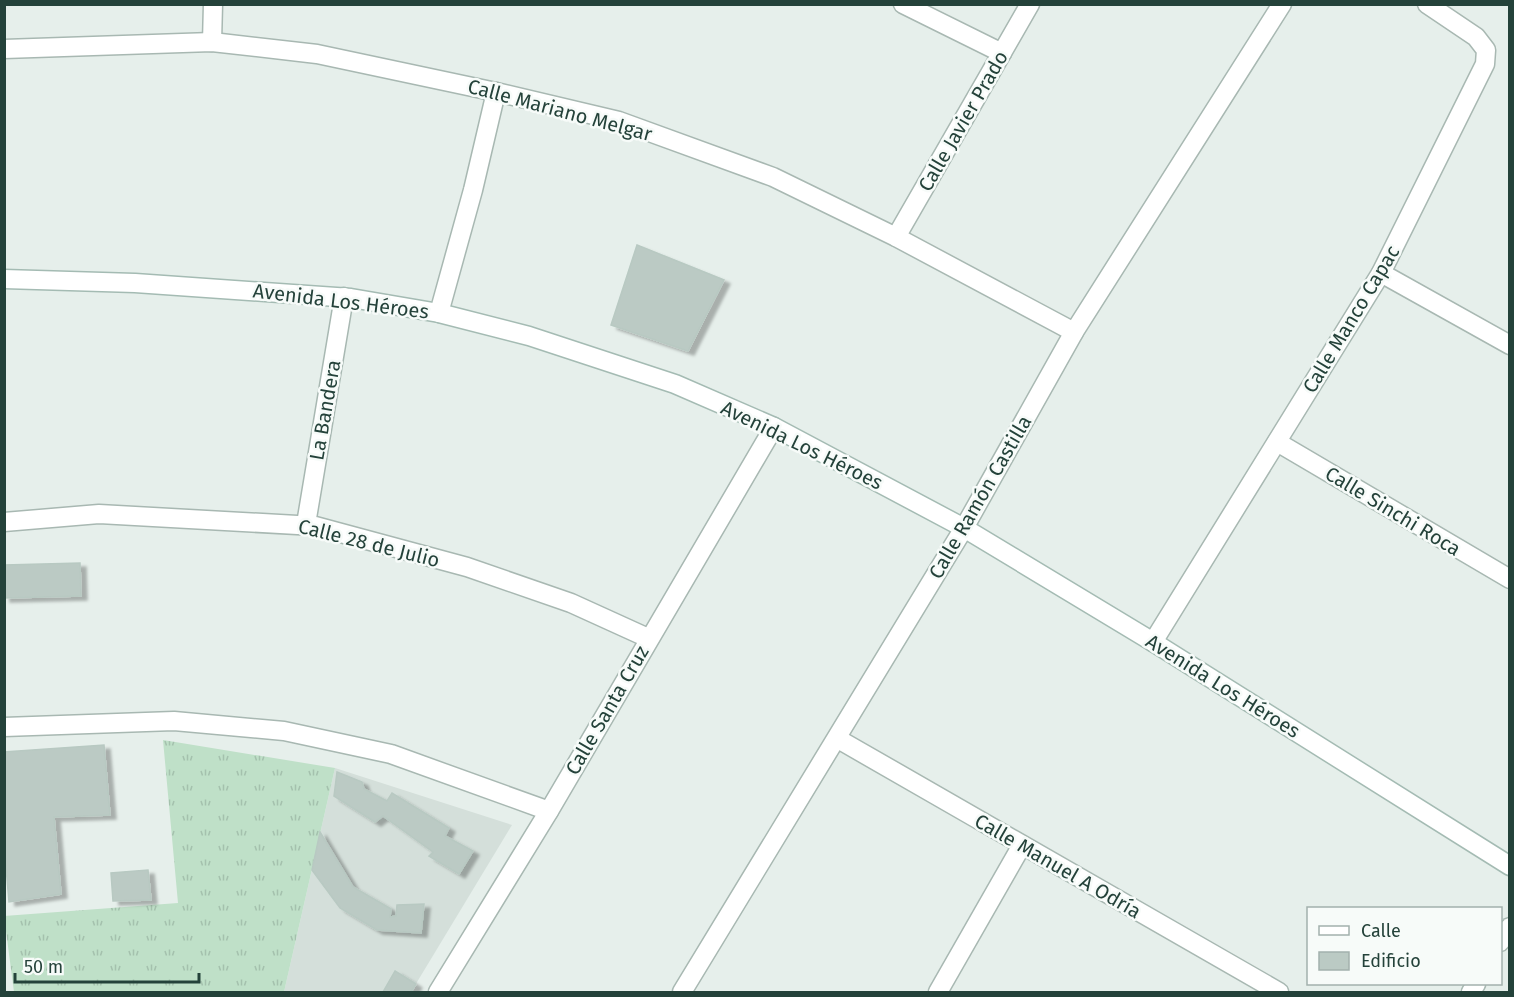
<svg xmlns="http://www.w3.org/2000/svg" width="1514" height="997" viewBox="0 0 1514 997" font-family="'Fira Sans',sans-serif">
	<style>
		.built { fill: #d4dfda }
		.grass { fill: url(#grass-tufts) }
		.building { fill: #bbcac4; stroke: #b8c9c2; stroke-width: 1.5; filter: url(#shadow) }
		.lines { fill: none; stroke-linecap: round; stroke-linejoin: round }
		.street-casing { stroke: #a8b8b2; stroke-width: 21 }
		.secondary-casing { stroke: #a4bbb3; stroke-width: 21 }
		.street { stroke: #fff; stroke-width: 18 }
		.secondary { stroke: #fff; stroke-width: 18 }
		.labels { text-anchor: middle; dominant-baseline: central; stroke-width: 5; stroke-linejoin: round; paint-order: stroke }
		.street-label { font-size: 20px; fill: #24423a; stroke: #f7fbf9 }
	</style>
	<defs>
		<pattern id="grass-tufts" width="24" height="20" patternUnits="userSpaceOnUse" patternTransform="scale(1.5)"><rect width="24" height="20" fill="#bfe0c8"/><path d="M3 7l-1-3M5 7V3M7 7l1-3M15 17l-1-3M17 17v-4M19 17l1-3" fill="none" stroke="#a4c1ad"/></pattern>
		<filter id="shadow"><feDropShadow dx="6" dy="4" stdDeviation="1.5" flood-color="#0004"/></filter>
	</defs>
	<rect width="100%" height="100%" fill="#e6efeb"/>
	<!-- built -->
	<polygon class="built" points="335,768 512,825 411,992 284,992"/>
	<!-- grass -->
	<polygon class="grass" points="163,740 335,768 284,992 14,992 4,916 178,903"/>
	<!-- building -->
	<g class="building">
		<polygon points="637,245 724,280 688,351 611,325"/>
		<polygon points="80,563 81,596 4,598 4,565"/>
		<polygon points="104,745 110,815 54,817 61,894 9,902 4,844 4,752"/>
		<polygon points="337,772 362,782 364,789 387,801 392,793 449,828 445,836 473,851 459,874 429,856 433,852 383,816 375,822 334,796"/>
		<polygon points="320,832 353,887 391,909 390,917 396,916 397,905 424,904 421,933 377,930 340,908 312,870"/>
		<polygon points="148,870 151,900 113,901 111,873"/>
		<polygon points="395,971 416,984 411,992 383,992"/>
	</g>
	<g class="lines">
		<defs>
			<g id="street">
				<polyline points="903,4 1002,53"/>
				<polyline points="212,42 213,4"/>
				<polyline points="4,49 212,42 317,54 496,92 619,121 773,177 896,237 1074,332"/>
				<polyline points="896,237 1030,4"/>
				<polyline points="1381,273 1510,345"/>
				<polyline points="439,313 473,190 496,92"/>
				<polyline points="1277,442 1510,579"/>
				<polyline points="4,522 99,514 315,526 467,567 571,603 648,638"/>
				<polyline points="306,524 344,297"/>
				<polyline points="1153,642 1381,273 1485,64 1486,50 1476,37 1427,4"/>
				<polyline points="4,727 174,721 284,731 391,754 549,811"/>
				<polyline points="838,739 1279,992"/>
				<polyline points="1500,942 1510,927"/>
				<polyline points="438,992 549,811 774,427"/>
				<polyline points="682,992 964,528 1074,332 1282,4"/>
				<polyline points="938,992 1022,845"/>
				<polyline points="1471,992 1476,984"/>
			</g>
			<polyline id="secondary" points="4,279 135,283 351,298 439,313 529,336 675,384 774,427 964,528 1153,642 1510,866"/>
		</defs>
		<!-- street casing -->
		<use href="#street" class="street-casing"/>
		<!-- secondary casing -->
		<use href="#secondary" class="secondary-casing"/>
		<!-- street -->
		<use href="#street" class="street"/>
		<!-- secondary -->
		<use href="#secondary" class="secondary"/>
	</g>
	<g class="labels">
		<!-- street labels -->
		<g class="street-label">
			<text transform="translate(560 110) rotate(15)">Calle Mariano Melgar</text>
			<text transform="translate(963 121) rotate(-60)">Calle Javier Prado</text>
			<text transform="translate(341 301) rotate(7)">Avenida Los Héroes</text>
			<text transform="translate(1351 319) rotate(-59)">Calle Manco Capac</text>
			<text transform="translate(325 410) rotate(-80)">La Bandera</text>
			<text transform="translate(802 445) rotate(26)">Avenida Los Héroes</text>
			<text transform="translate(980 497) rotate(-60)">Calle Ramón Castilla</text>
			<text transform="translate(1393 511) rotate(31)">Calle Sinchi Roca</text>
			<text transform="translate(369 543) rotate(14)">Calle 28 de Julio</text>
			<text transform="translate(1223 686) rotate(32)">Avenida Los Héroes</text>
			<text transform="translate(607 710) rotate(-60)">Calle Santa Cruz</text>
			<text transform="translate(1058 866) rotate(30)">Calle Manuel A Odría</text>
		</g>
	</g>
	<!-- border -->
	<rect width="1514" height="997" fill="none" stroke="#24423a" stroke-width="12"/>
	<!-- legend -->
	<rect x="1307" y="907" width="195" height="78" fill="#f7fbf9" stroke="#a3b1ad" stroke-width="1.5"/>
	<rect x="1319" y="926" width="30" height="9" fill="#ffffff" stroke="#a3b1ad" stroke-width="1.5"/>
	<text x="1361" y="937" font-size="18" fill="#24423a">Calle</text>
	<rect x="1319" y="952" width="30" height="18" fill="#bbcac4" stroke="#a3b1ad" stroke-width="1.5"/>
	<text x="1361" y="967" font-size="18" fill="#24423a">Edificio</text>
	<!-- scale -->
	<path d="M15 973v9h184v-9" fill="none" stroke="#24423a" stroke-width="3"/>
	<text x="24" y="973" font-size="18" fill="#24423a" stroke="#f7fbf9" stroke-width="4.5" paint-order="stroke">50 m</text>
</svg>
